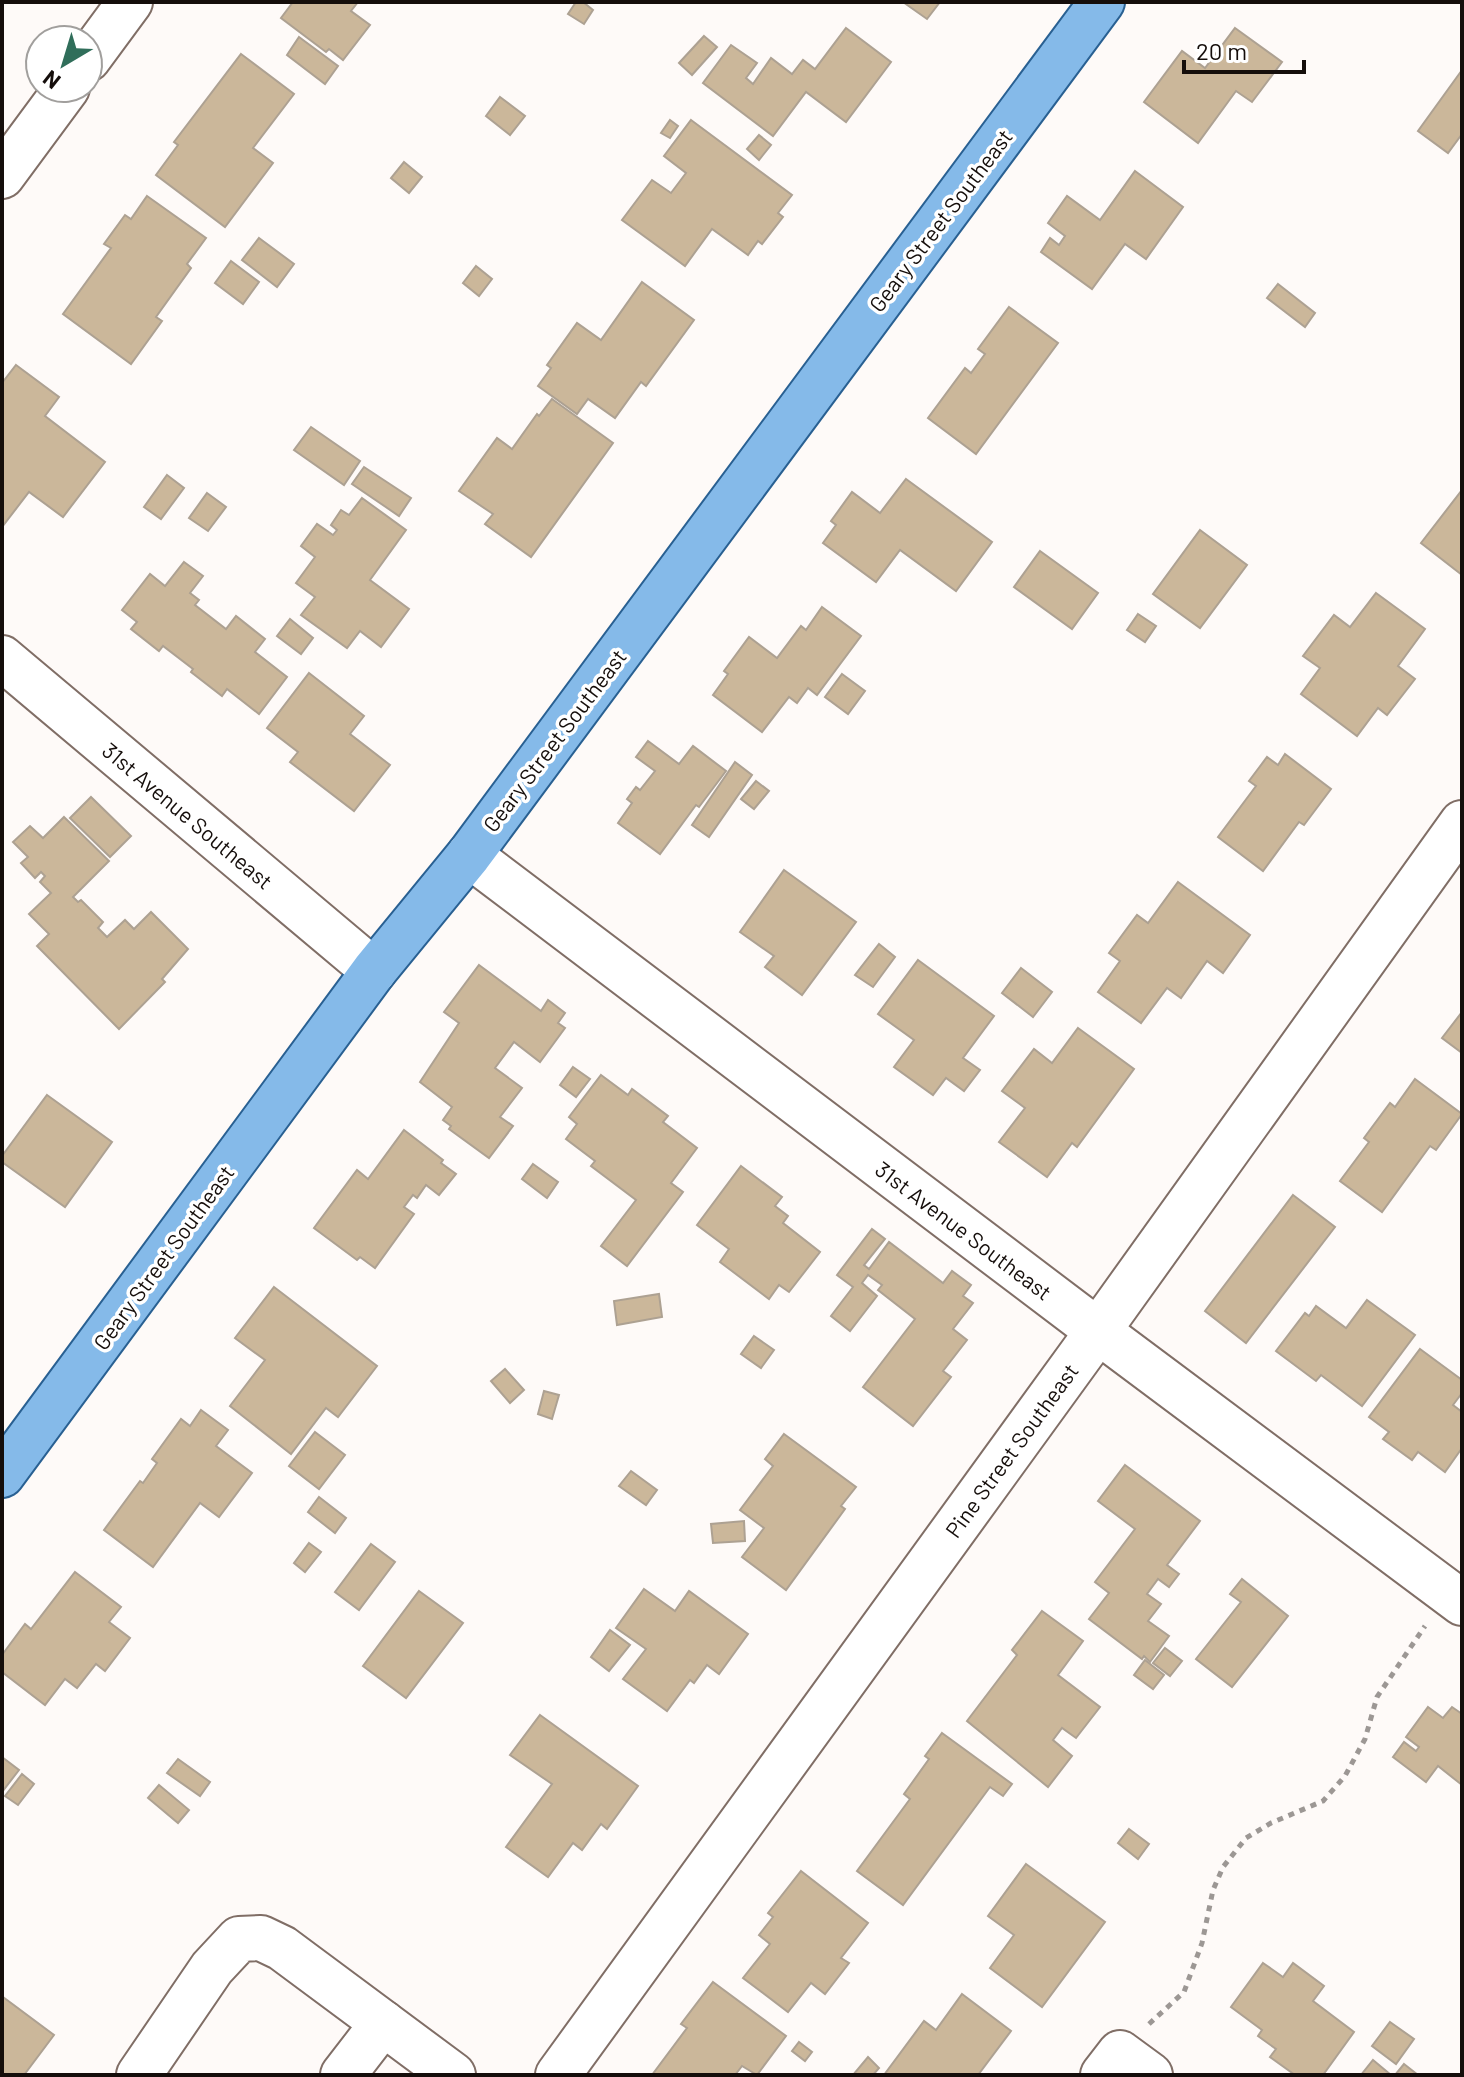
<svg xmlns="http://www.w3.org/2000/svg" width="1464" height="2077" viewBox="0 0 1464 2077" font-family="Barlow,sans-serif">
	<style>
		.building { fill: #cbb79a; stroke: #ada192; stroke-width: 2 }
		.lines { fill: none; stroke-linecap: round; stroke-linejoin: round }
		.minor-casing { stroke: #806e66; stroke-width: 48 }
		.major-casing { stroke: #296092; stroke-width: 48 }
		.path { stroke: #9c9794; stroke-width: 5; stroke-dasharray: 6 6; stroke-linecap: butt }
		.minor { stroke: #fff; stroke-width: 44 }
		.major { stroke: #85bae9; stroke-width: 44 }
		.labels { text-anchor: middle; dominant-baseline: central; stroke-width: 7; stroke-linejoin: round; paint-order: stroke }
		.street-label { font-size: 22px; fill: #150e0b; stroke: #fff }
	</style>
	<rect width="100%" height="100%" fill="#fefaf8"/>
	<!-- building -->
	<g class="building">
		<polygon points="293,2 358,2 351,11 370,25 343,60 329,49 326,52 281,18"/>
		<polygon points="576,2 583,2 593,10 584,24 568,14"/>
		<polygon points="903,2 940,2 927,19"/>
		<polygon points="846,28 891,62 846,122 806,92 773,136 703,83 731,45 757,63 746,78 753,84 771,58 792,74 803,60 815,69"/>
		<polygon points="1235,28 1282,62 1252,102 1236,91 1198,143 1144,102 1182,51 1205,68"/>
		<polygon points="704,36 717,47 692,75 679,63"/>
		<polygon points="299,37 338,66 325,84 287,55"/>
		<polygon points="241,54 294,94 253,148 273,163 225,227 156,175 178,145 174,142"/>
		<polygon points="1462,70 1462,134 1448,153 1418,131"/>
		<polygon points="500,97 525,116 510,135 486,116"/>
		<polygon points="670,120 678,126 670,138 661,133"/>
		<polygon points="691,120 792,195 778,213 783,217 762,244 758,241 748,255 712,229 685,266 622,220 652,180 671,193 686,173 664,156"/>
		<polygon points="759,135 771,145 759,160 747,149"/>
		<polygon points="404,162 422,177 409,193 391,178"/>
		<polygon points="1135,171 1183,207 1146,259 1125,244 1092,289 1041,252 1050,238 1059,245 1065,236 1048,223 1067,196 1100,220"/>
		<polygon points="147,196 206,238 187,264 191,268 156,317 162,321 131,364 63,314 111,248 104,244 125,215 131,219"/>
		<polygon points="259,238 294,264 277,287 242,260"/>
		<polygon points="231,261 259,282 243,304 215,283"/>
		<polygon points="476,266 492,279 479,296 463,283"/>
		<polygon points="642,282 694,320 646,386 641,382 615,418 588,399 577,414 538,386 551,368 547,365 577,323 601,340"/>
		<polygon points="1278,284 1315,313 1305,327 1267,298"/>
		<polygon points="1009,307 1058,343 976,454 928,418 965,368 971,373 985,354 978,349"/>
		<polygon points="16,365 59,397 45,416 105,462 63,517 29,492 2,527 2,383"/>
		<polygon points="552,399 613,443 531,557 485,524 493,514 459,491 497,438 512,449 537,414 539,416"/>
		<polygon points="311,427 360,461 344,485 294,450"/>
		<polygon points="364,467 411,498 399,516 352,484"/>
		<polygon points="167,475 184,488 161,519 144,507"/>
		<polygon points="906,479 992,542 956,591 900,550 876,582 823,543 836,525 831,521 852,492 880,513"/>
		<polygon points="1462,490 1462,575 1421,543"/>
		<polygon points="207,493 226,507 208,531 189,518"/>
		<polygon points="362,498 406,530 370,580 409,609 381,647 360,631 347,648 301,615 315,597 296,583 315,557 301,546 317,524 333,535 337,530 331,525 341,510 349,515"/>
		<polygon points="1200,530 1247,565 1200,628 1153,594"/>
		<polygon points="1040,551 1098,593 1072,629 1014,587"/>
		<polygon points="184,562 203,576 190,593 199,600 195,605 226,629 236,616 265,639 255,652 287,677 259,714 227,689 222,696 191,672 193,669 163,646 159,651 131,629 137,622 122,610 150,574 165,586"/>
		<polygon points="1376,593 1425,629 1398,666 1415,679 1387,715 1378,708 1357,736 1301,694 1320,668 1303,656 1334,615 1350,627"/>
		<polygon points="822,607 861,636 817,695 808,688 797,703 789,697 762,732 713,695 728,674 724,671 749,637 777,658 801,626 806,630"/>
		<polygon points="1138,614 1156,626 1145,642 1127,630"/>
		<polygon points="290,619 313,638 301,654 277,636"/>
		<polygon points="309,673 364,716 350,734 390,765 354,811 290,762 298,752 267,728"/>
		<polygon points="842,674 865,691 848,714 825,697"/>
		<polygon points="648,741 679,764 693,746 726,771 699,807 696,805 660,854 618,823 632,803 627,799 636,787 640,790 655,771 636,757"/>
		<polygon points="1285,754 1331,789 1304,825 1299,822 1263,871 1218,837 1256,786 1249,781 1267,757 1278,765"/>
		<polygon points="735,762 752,775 709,837 692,825"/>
		<polygon points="756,781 769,791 754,809 741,799"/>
		<polygon points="91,797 131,836 110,857 70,818"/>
		<polygon points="64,817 109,861 73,897 78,902 81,900 103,922 98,928 107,937 125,920 134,929 151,912 188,949 162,979 165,982 119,1029 37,946 49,934 29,914 51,893 40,882 45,876 41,872 35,878 21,863 28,857 13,842 30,826 43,838"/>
		<polygon points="784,870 856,922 802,995 765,967 774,956 740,932"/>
		<polygon points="1178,882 1250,935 1223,973 1207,961 1181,998 1167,988 1141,1023 1098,992 1120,961 1109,953 1137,915 1148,923"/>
		<polygon points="879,944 895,957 873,987 855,975"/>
		<polygon points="918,960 994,1016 963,1058 980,1070 964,1091 946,1078 933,1095 894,1067 914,1040 878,1014"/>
		<polygon points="479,965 541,1011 548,1000 565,1013 558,1023 565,1028 540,1062 514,1042 495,1068 522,1088 500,1117 513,1126 489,1158 449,1129 451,1126 443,1120 452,1107 420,1082 459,1023 444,1012"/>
		<polygon points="1021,968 1052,992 1033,1017 1002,993"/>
		<polygon points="1462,1012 1462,1053 1442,1038"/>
		<polygon points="1078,1028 1134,1069 1077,1147 1072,1143 1047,1177 999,1142 1025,1108 1002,1091 1034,1049 1052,1063"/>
		<polygon points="573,1067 590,1079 576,1097 560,1085"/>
		<polygon points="601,1075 628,1095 632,1089 668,1116 663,1122 697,1148 671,1183 683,1192 627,1266 601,1246 636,1200 591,1166 595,1161 566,1139 577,1124 569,1117"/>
		<polygon points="1415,1079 1462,1114 1436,1150 1430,1146 1382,1212 1340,1181 1369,1142 1364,1138 1390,1103 1395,1107"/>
		<polygon points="47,1095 112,1142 65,1207 2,1162 2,1156"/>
		<polygon points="404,1130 443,1160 441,1163 456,1174 439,1195 426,1185 417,1198 413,1195 404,1207 414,1214 375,1268 360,1257 357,1260 314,1228 357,1170 368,1179"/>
		<polygon points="533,1164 558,1182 547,1198 522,1179"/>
		<polygon points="741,1166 782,1197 775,1206 788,1216 783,1223 820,1252 789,1292 779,1285 769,1299 720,1262 729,1249 697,1225"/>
		<polygon points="1293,1195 1335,1227 1246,1343 1205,1311"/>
		<polygon points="872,1229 885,1239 864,1265 869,1269 889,1242 943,1283 952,1271 971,1285 963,1296 973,1303 953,1329 967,1340 943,1371 951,1377 913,1426 863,1387 915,1319 878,1290 882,1285 868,1275 862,1283 877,1296 850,1331 831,1316 853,1287 837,1275"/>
		<polygon points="274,1287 377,1366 338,1417 326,1408 291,1454 230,1406 265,1360 235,1338"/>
		<polygon points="659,1294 662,1317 617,1325 614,1301"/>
		<polygon points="1367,1300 1415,1335 1362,1406 1321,1375 1316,1381 1276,1351 1305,1313 1309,1316 1316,1306 1346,1328"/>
		<polygon points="754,1336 774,1350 761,1368 741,1354"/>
		<polygon points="1420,1349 1462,1380 1462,1393 1453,1405 1462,1412 1462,1448 1445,1472 1418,1452 1412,1460 1383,1439 1389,1432 1369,1417"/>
		<polygon points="505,1369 524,1390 510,1403 491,1381"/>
		<polygon points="544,1391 559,1395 552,1419 538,1414"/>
		<polygon points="201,1410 228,1430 216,1446 252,1473 219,1517 200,1503 153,1567 104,1530 140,1481 143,1483 157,1463 152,1459 181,1419 190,1426"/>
		<polygon points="315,1432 345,1455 319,1489 289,1466"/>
		<polygon points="784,1434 856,1487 841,1506 845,1509 786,1590 742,1557 764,1528 740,1510 773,1466 765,1459"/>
		<polygon points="1125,1465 1200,1521 1167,1565 1179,1574 1169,1587 1158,1579 1147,1594 1161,1604 1148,1621 1169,1636 1150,1662 1144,1656 1142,1659 1089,1619 1109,1593 1095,1582 1135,1529 1098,1501"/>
		<polygon points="631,1471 657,1490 646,1505 619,1486"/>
		<polygon points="319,1497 346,1518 335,1533 308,1512"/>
		<polygon points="744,1521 745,1541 713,1543 711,1524"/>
		<polygon points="309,1543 321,1552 305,1572 294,1563"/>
		<polygon points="371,1544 395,1562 359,1610 335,1592"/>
		<polygon points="75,1572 121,1607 109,1622 130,1638 105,1671 96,1664 77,1688 65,1679 45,1705 2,1672 2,1655 25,1624 31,1629"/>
		<polygon points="1242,1579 1288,1616 1232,1687 1196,1659 1241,1602 1230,1594"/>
		<polygon points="644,1589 675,1611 689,1591 748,1634 719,1674 707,1665 694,1683 690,1680 667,1711 623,1679 646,1649 616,1628"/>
		<polygon points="419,1591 463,1623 406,1698 363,1666"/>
		<polygon points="1042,1611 1083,1641 1058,1675 1100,1707 1076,1738 1062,1728 1053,1740 1072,1756 1048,1787 967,1721 1017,1655 1012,1650"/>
		<polygon points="610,1630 630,1645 609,1671 591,1657"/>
		<polygon points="1165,1648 1182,1661 1170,1676 1153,1663"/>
		<polygon points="1145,1660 1164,1675 1153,1689 1134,1675"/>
		<polygon points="1428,1707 1443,1718 1452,1707 1462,1714 1462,1785 1438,1766 1426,1782 1393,1757 1404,1742 1416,1751 1419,1747 1406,1737"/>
		<polygon points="540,1715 638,1786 607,1829 601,1824 582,1850 573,1843 548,1877 506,1847 552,1784 510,1755"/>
		<polygon points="942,1733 1012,1784 1003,1796 990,1787 903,1905 857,1871 910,1799 904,1794 929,1759 925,1756"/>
		<polygon points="2,1757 19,1770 2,1792"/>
		<polygon points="178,1759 210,1782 200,1796 167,1773"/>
		<polygon points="22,1774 34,1784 18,1805 5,1796"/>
		<polygon points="159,1785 189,1810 178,1823 148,1798"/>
		<polygon points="1129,1829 1149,1844 1138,1859 1118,1843"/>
		<polygon points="1026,1864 1105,1922 1042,2007 990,1968 1014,1935 988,1916"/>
		<polygon points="801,1871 868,1923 841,1958 849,1963 825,1994 811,1983 788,2012 743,1978 770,1944 759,1935 773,1917 768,1913"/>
		<polygon points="1263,1963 1283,1977 1293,1963 1324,1986 1313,2001 1354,2032 1323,2075 1295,2075 1270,2057 1276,2049 1258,2036 1262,2030 1231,2007"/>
		<polygon points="713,1982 786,2036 757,2075 742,2066 735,2075 652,2075 687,2028 681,2024"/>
		<polygon points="962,1994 1011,2031 978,2075 884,2075 924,2021 936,2030"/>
		<polygon points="3,1997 54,2035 24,2075 2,2075"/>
		<polygon points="1390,2022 1414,2039 1396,2064 1372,2046"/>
		<polygon points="799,2042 812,2052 805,2061 792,2051"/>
		<polygon points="868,2057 879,2068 873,2075 853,2075"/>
		<polygon points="1373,2060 1391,2075 1361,2075"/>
		<polygon points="1404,2064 1418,2075 1395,2075"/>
	</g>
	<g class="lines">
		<defs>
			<g id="minor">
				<polyline points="88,59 130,2"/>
				<polyline points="2,176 67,88"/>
				<polyline points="2,658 374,971"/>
				<polyline points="469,855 1098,1331 1462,1603"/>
				<polyline points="139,2075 212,1968 239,1939 261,1938 282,1948 453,2075"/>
				<polyline points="343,2075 383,2023"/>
				<polyline points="558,2075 1098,1331 1462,823"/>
				<polyline points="1103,2075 1120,2053 1150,2075"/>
			</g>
			<polyline id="major" points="2,1475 374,971 469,855 1102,2"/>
		</defs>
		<!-- minor casing -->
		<use href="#minor" class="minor-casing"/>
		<!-- major casing -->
		<use href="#major" class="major-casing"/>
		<!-- path -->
		<polyline class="path" points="1149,2024 1184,1992 1202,1943 1213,1890 1223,1867 1246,1838 1271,1823 1323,1801 1345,1776 1365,1739 1377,1697 1425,1626"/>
		<!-- minor -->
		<use href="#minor" class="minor"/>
		<!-- major -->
		<use href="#major" class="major"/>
	</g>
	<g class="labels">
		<!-- street labels -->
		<g class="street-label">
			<text transform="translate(940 220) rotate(-53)">Geary Street Southeast</text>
			<text transform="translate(554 740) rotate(-53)">Geary Street Southeast</text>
			<text transform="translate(188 815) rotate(40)">31st Avenue Southeast</text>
			<text transform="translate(964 1230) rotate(37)">31st Avenue Southeast</text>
			<text transform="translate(163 1257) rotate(-54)">Geary Street Southeast</text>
			<text transform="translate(1011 1450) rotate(-54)">Pine Street Southeast</text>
		</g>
	</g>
	<!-- border -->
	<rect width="1464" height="2077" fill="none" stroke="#150e0b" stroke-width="8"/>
	<!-- north arrow -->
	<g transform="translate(64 64) rotate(218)"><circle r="38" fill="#ffffff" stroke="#a19f9d" stroke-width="2"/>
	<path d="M0-6L14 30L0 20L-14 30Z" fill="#306e5a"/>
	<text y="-12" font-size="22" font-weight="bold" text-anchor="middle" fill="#150e0b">N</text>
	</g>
	<!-- scale -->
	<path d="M1184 60v12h120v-12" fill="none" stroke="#150e0b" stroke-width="4"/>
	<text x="1196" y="60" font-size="24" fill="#150e0b" stroke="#ffffff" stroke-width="6" paint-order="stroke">20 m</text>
</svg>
